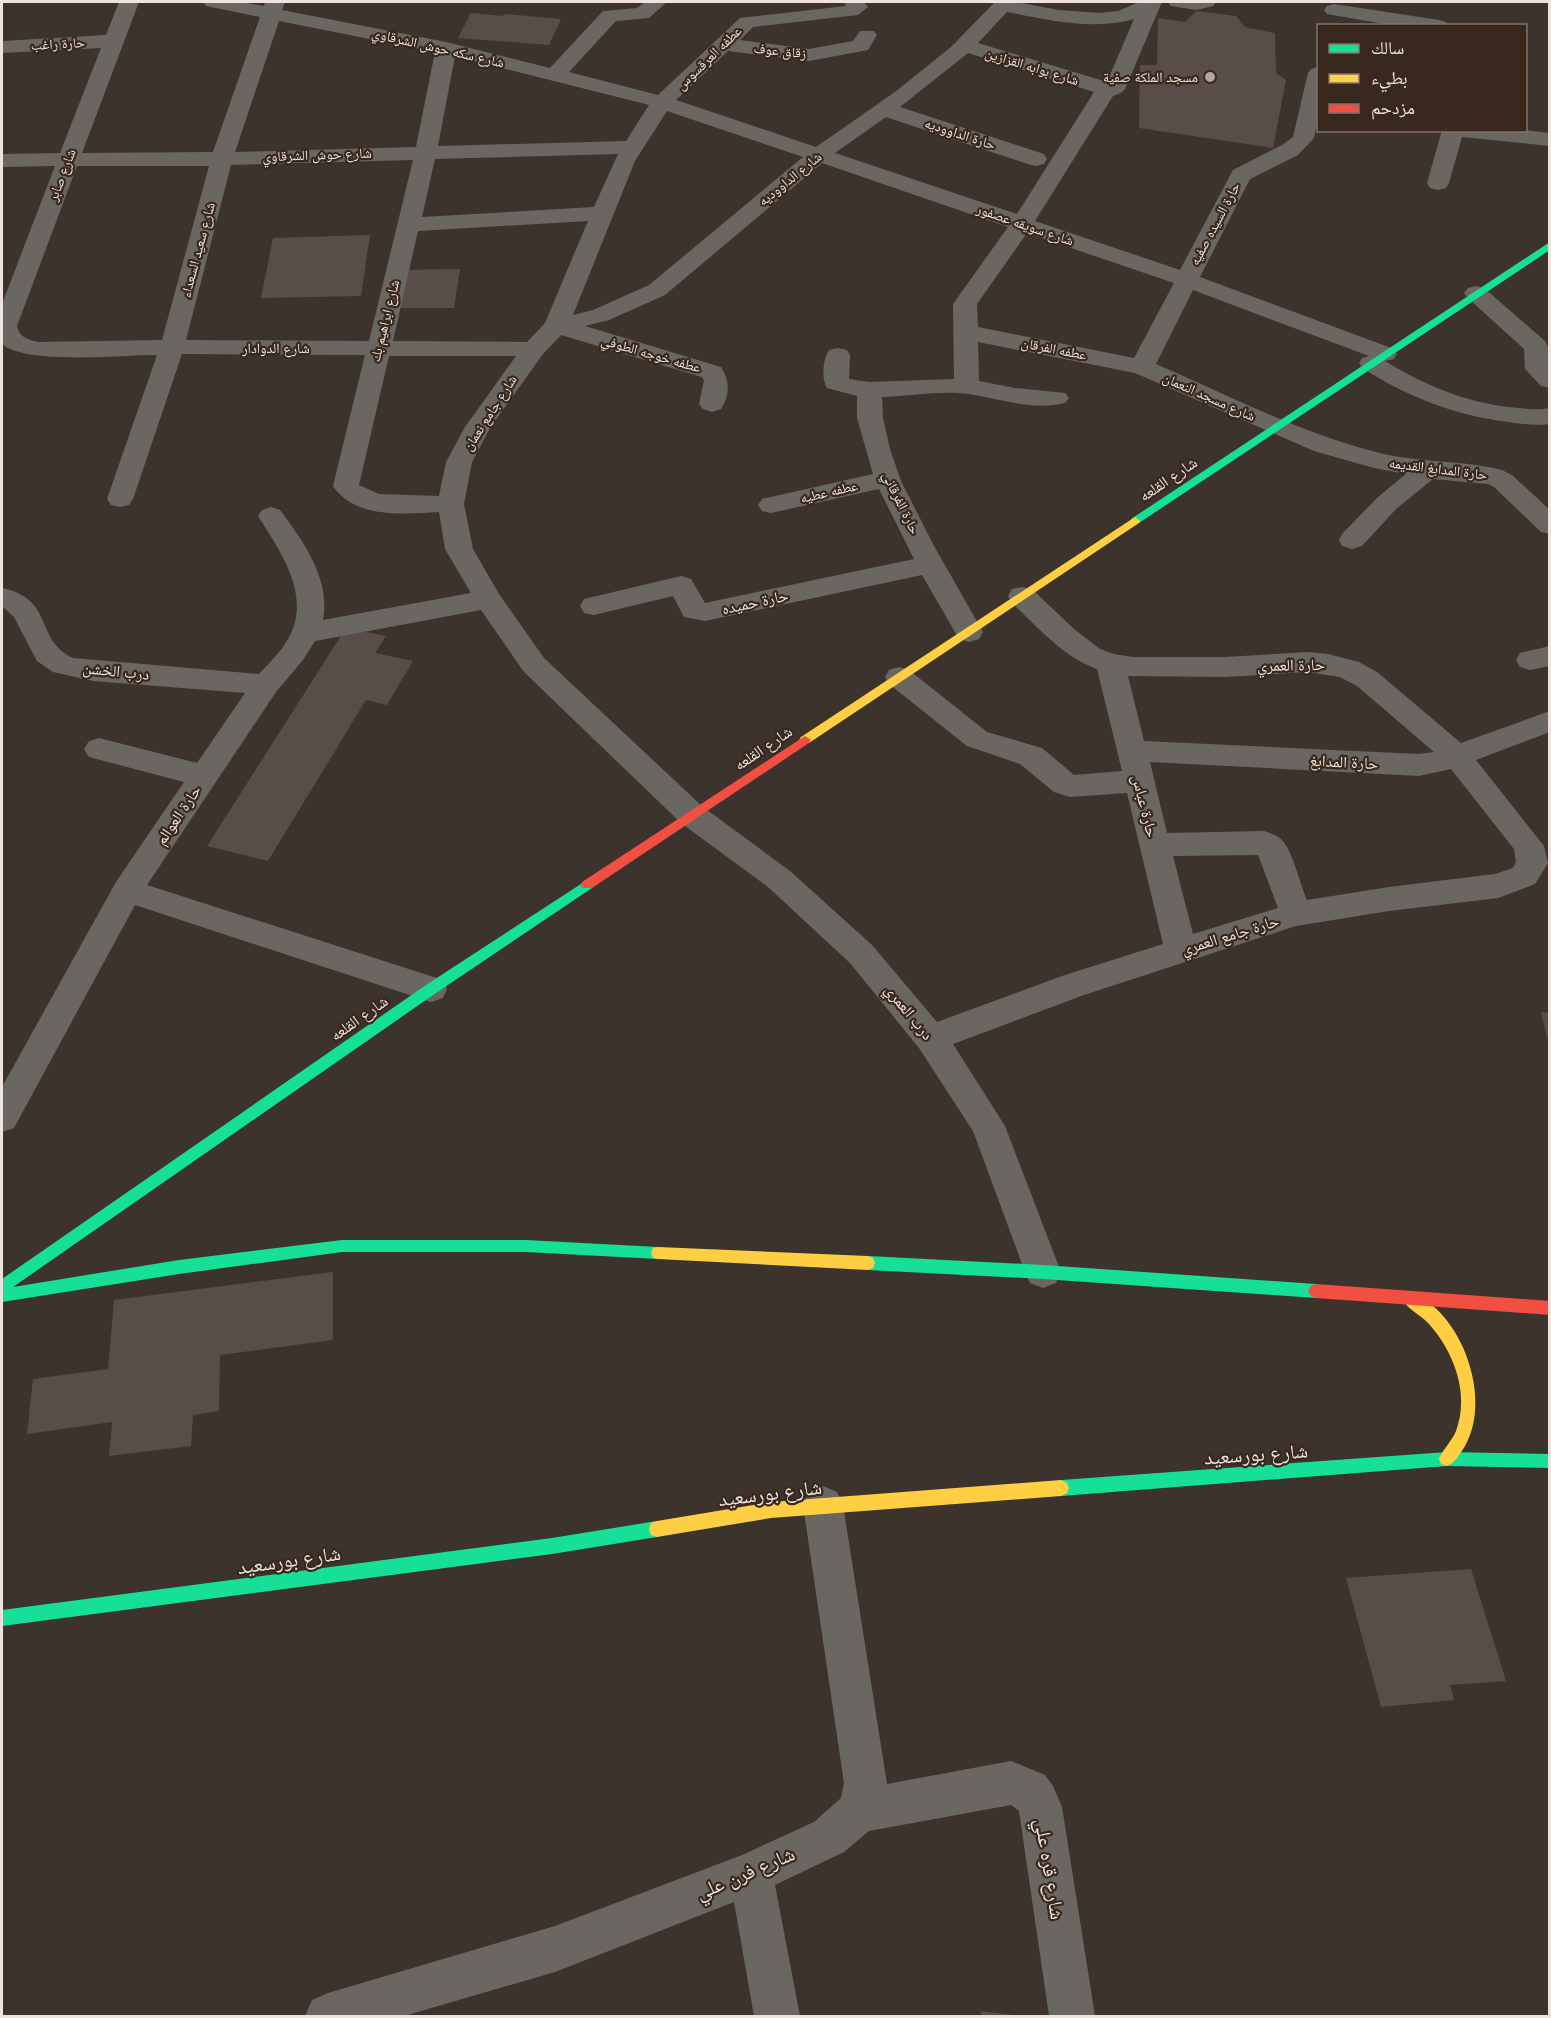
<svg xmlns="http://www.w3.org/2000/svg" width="1551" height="2018" viewBox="0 0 1551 2018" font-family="'Fira Sans','Noto Naskh Arabic',sans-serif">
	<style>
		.building { fill: #584d49 }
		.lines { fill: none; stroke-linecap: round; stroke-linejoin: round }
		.street { fill: #6a6763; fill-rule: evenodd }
		.fast { fill: #16e098; fill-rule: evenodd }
		.slow { fill: #ffcf43; fill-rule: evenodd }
		.jam { fill: #f24e42; fill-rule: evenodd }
		.poi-dot { fill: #b1a69f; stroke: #38281d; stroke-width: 2 }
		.labels { text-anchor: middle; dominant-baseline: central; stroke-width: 4.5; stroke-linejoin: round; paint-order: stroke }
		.far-street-label { font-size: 14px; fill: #efe4dd; stroke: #38281d }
		.far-poi-label { font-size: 14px; fill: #efe4dd; stroke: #38281d; text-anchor: end }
		.street-label { font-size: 16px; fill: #efe4dd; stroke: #38281d }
		.near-street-label { font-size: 20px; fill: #efe4dd; stroke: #38281d }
	</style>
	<rect width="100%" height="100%" fill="#3d332d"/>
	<!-- building -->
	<g class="building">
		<polygon points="1196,11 1236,16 1245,27 1275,33 1276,73 1286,80 1273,148 1139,128 1140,65 1157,65 1158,18 1185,22"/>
		<polygon points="471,13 503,16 504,14 561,19 549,45 458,38"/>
		<polygon points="370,235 361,296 261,298 273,238"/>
		<polygon points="460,269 454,308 388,308 395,270"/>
		<polygon points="346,628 386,636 375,653 413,661 387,705 366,700 268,861 207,846"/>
		<polygon points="1541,1012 1550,1013 1550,1044 1549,1045"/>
		<polygon points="333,1272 333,1340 220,1355 219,1411 193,1415 191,1446 109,1456 112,1422 27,1434 33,1379 108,1369 114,1300"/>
		<polygon points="1471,1569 1506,1681 1450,1685 1454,1700 1381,1707 1346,1578"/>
		<polygon points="981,2011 1014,2015 1014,2016 981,2016"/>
	</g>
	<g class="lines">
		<!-- street -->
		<g class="street">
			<path d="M119,2H139L82,153L213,152L260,17L206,6L203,2H241L264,6L265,2H285L282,10L446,42L550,68L603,11L637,8L645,2H667L649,18L616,21L569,72L658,95L740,18L846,6L844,2H864L868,7L858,15L753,27L740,40L809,49L853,41L860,31H874L877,35L868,50L809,61L728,51L676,100L816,147L895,92L951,47L995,2H1016L1059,10L1100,13L1118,11L1139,2H1162L1125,89L1121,93L1113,96L1035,221L1180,270L1233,170L1282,145L1293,137L1308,73L1311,69L1318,67V117L1314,138L1298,155L1250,179L1200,277L1394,349L1397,354L1394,359L1385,361C1424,385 1463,401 1507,407C1521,408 1536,411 1550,408V424C1536,426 1522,424 1508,422C1454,415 1408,397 1362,368L1359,363L1362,358L1369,356L1193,290L1156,364C1226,394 1302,434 1376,452C1417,463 1463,460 1502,470L1512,475L1550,510V534L1541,532L1494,487L1488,484L1433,479L1396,509L1362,546L1352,549L1342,546L1339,540L1342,534L1378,497L1406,474L1374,468L1314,451L1135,373L978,342L979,381L1015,388L1065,393L1069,398L1065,403C1033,411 1000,399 969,394C943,390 908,396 882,397L883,418L890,449L901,481L934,546L983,632L979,639L969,642L959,639L922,575L705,621L684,617L673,596L594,615L584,613L580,606L584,599L681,576L691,579L705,603L914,559L879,489L771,513L762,511L758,505L762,499L873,474L857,418V396L827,388C821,379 823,359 829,350L838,348L847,350L850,355L849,379L869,382L954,379L953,304L1008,227L822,163L665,295L609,320L585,326L721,367C730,380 730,396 721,409L712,412L703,409L699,404L704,380L702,377L561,335L543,354L490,428L472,462L464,504L473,549L499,594L544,658L703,807L790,871L872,945L937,1022L1062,976L1163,944L1127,793L1070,797L1054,792L1020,764L967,746L889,684L885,677L889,670L899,667L909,670L987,732L1042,748L1074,775L1122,771L1097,669C1063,657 1038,627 1012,603L1008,596L1012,589L1022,587L1032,589L1074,629L1100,649L1114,654L1132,657H1225L1307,652L1328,654L1359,662L1377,672L1461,743L1550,711V732L1476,760L1544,846L1548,863L1535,884L1498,898L1389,911L1296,926L1084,995L953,1044L1005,1126L1061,1272L1056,1283L1043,1288L1030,1283L1025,1272L973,1131L919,1048L850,963L768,887L681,823L524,672L481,610L315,641L303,660L276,692L147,885L443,980L447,989L443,998L431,1002L135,905L14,1128L2,1132V1087L116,882L184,782L89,757L84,749L89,741L99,738L197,763L245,693L93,681L53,672L37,661L14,617L2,606V588C55,599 34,640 73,658L259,674C269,663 281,652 288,639C313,596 280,551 258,516L262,510L271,507L280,510C303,541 331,579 323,620L471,593L445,549L439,512C404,514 355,519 333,486L365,355L182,354L133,499L129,505L120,507L111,505L107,499L157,355C121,355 27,365 2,344V304L55,166L2,167V154L60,153L101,48L2,53V41L106,35ZM1007,12C1049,20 1092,31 1134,19L1107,82L978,43ZM279,21L435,52L416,147L235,152ZM968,53L1094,92L1017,214L835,153L886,117L1028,164L1036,166L1044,164L1047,159L1044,154L900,107ZM455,56L649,105L626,141L438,146ZM667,111L803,157L649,285L593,310L573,315L635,161ZM618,154L594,207L422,217L435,159ZM413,160L369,341L186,340L231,165ZM77,166H209L162,340L38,342C27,339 20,338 17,326ZM588,221L545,323L527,342L393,341L418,231ZM1027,233L1174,283L1134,358L978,327L977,304ZM389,356H516L465,427L446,462L439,496L379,494L359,485ZM1307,672L1340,677L1357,686L1434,752L1419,754L1144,741L1128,676L1225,677ZM1150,762L1419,776L1451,769L1514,849L1516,862L1513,868L1495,874L1389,887L1307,900C1300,884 1293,852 1282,840C1277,835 1270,833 1264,831L1167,833ZM1258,855L1278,908L1193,934L1173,856Z"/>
			<polygon points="1168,2 1216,2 1213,6 1196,10 1171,6"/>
			<polygon points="1334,4 1439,20 1446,22 1449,26 1396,26 1327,14 1324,10 1327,6"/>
			<polygon points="1442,130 1523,130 1550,133 1550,146 1462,137 1449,183 1446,188 1438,190 1430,188 1427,183"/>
			<polygon points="1476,286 1484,288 1545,341 1550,351 1550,388 1541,386 1525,369 1524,349 1468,298 1464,293 1468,288"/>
			<polygon points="1550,646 1550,666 1530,670 1520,667 1516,660 1520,653"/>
			<polygon points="823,1486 837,1492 843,1505 887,1784 1011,1761 1045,1775 1053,1786 1062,1807 1095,2016 1049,2016 1019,1811 1011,1805 869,1831 844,1852 775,1885 800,2016 754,2016 734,1902 555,1972 404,2016 305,2016 312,2000 328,1993 555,1926 742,1855 814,1822 841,1798 844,1783 803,1505 809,1492"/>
		</g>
		<!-- fast -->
		<g class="fast">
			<polygon points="1550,242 1550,250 1139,523 1131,523 1131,519"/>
			<polygon points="587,880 592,882 593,885 592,888 436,993 13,1287 179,1260 342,1240 526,1240 658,1247 663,1248 665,1253 663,1258 658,1259 526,1252 342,1252 179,1274 2,1302 2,1279 426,985"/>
			<polygon points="868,1256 1043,1265 1316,1284 1321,1286 1324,1291 1321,1296 1316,1298 1043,1279 868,1270 863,1268 861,1263 863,1258"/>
			<polygon points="1447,1452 1550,1454 1550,1468 1447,1466 1061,1496 1055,1493 1053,1488 1055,1483 1061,1480"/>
			<polygon points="657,1521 663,1523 665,1529 663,1535 657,1537 552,1554 2,1626 2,1610 552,1538"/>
		</g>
		<!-- slow -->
		<g class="slow">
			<polygon points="1135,517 1140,521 1139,523 809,743 801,743 799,740 801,737"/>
			<polygon points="658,1247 868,1256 873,1258 875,1263 873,1268 868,1270 658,1259 653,1258 651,1253 653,1248"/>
			<path d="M1410,1292C1462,1311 1493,1399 1465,1446C1460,1454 1455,1463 1447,1466L1441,1464L1439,1459C1443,1449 1452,1441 1456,1431C1470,1394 1454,1352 1429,1324C1421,1315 1408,1310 1402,1299L1405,1294Z"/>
			<polygon points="1061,1480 1067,1483 1069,1488 1067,1493 1061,1496 771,1518 657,1537 651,1535 649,1529 651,1523 657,1521 771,1502"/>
		</g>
		<!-- jam -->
		<g class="jam">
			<polygon points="805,736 811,740 809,743 592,888 582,888 581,885 582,882"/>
			<polygon points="1316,1284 1550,1301 1550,1315 1316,1298 1311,1296 1308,1291 1311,1286"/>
		</g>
	</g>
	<!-- markers -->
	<circle class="poi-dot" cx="1210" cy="77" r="6"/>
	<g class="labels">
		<!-- far-street labels -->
		<g class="far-street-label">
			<text transform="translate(58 44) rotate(-3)">حارة راغب</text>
			<text transform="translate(438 48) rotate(13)">شارع سكه حوش الشرقاوي</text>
			<text transform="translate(780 51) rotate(6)">زقاق عوف</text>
			<text transform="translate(709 58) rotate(-44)">عطفه العرقسوس</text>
			<text transform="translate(1032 67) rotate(17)">شارع بوابه القزازين</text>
			<text transform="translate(960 134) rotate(18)">حارة الداووديه</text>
			<text transform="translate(317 155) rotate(-2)">شارع حوش الشرقاوي</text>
			<text transform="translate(62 175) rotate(-69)">شارع صابر</text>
			<text transform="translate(790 179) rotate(-39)">شارع الداووديه</text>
			<text transform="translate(1215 224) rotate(-62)">حارة السيده صفيه</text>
			<text transform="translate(1025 225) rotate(19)">شارع سويقه عصفور</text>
			<text transform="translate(198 250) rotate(-75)">شارع سعيد السعداء</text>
			<text transform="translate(385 321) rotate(-76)">شارع ابراهيم بك</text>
			<text x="276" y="348">شارع الدوادار</text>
			<text transform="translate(1054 349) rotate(11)">عطفه الفرقان</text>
			<text transform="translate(651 354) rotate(16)">عطفه خوجه الطوفي</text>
			<text transform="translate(1209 397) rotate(24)">شارع مسجد النعمان</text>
			<text transform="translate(490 413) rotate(-57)">شارع جامع نعمان</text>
			<text transform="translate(1438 469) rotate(7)">حارة المدابغ القديمه</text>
			<text transform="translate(829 492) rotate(-13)">عطفه عطيه</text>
			<text transform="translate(901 503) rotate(64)">حارة الفرقاني</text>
		</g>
		<!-- far-poi labels -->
		<g class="far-poi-label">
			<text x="1198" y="77">مسجد الملكة صفية</text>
		</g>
		<!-- street labels -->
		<g class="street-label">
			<text transform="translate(1168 479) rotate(-34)">شارع القلعه</text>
			<text transform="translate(755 602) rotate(-12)">حارة حميده</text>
			<text transform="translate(1291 665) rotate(-1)">حارة العمري</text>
			<text transform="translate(116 671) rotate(6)">درب الخشن</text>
			<text transform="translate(763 748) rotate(-34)">شارع القلعه</text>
			<text transform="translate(1344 762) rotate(3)">حارة المدابغ</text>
			<text transform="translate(1145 806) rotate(76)">حارة عباس</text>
			<text transform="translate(178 815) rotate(-56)">حارة العوالم</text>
			<text transform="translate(1230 935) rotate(-17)">حارة جامع العمري</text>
			<text transform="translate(909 1012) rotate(51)">درب العمري</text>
			<text transform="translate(359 1018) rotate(-35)">شارع القلعه</text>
		</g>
		<!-- near-street labels -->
		<g class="near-street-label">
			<text transform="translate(1256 1454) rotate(-4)">شارع بورسعيد</text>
			<text transform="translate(770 1493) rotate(-7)">شارع بورسعيد</text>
			<text transform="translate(289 1560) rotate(-8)">شارع بورسعيد</text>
			<text transform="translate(1050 1869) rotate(81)">شارع قره علي</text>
			<text transform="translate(745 1873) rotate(-23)">شارع فرن علي</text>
		</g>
	</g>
	<!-- border -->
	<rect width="1551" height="2018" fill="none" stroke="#efe4dd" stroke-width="6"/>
	<!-- legend -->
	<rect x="1317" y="24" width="210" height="108" fill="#38281d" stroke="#81736a" stroke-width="1.5"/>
	<rect x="1329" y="44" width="30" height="9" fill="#16e098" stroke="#81736a" stroke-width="1.5"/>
	<text x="1371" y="54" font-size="18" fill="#efe4dd">سالك</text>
	<rect x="1329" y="74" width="30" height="9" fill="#ffcf43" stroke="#81736a" stroke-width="1.5"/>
	<text x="1371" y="84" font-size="18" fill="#efe4dd">بطيء</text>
	<rect x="1329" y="104" width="30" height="9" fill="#f24e42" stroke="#81736a" stroke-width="1.5"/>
	<text x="1371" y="114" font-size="18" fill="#efe4dd">مزدحم</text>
</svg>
